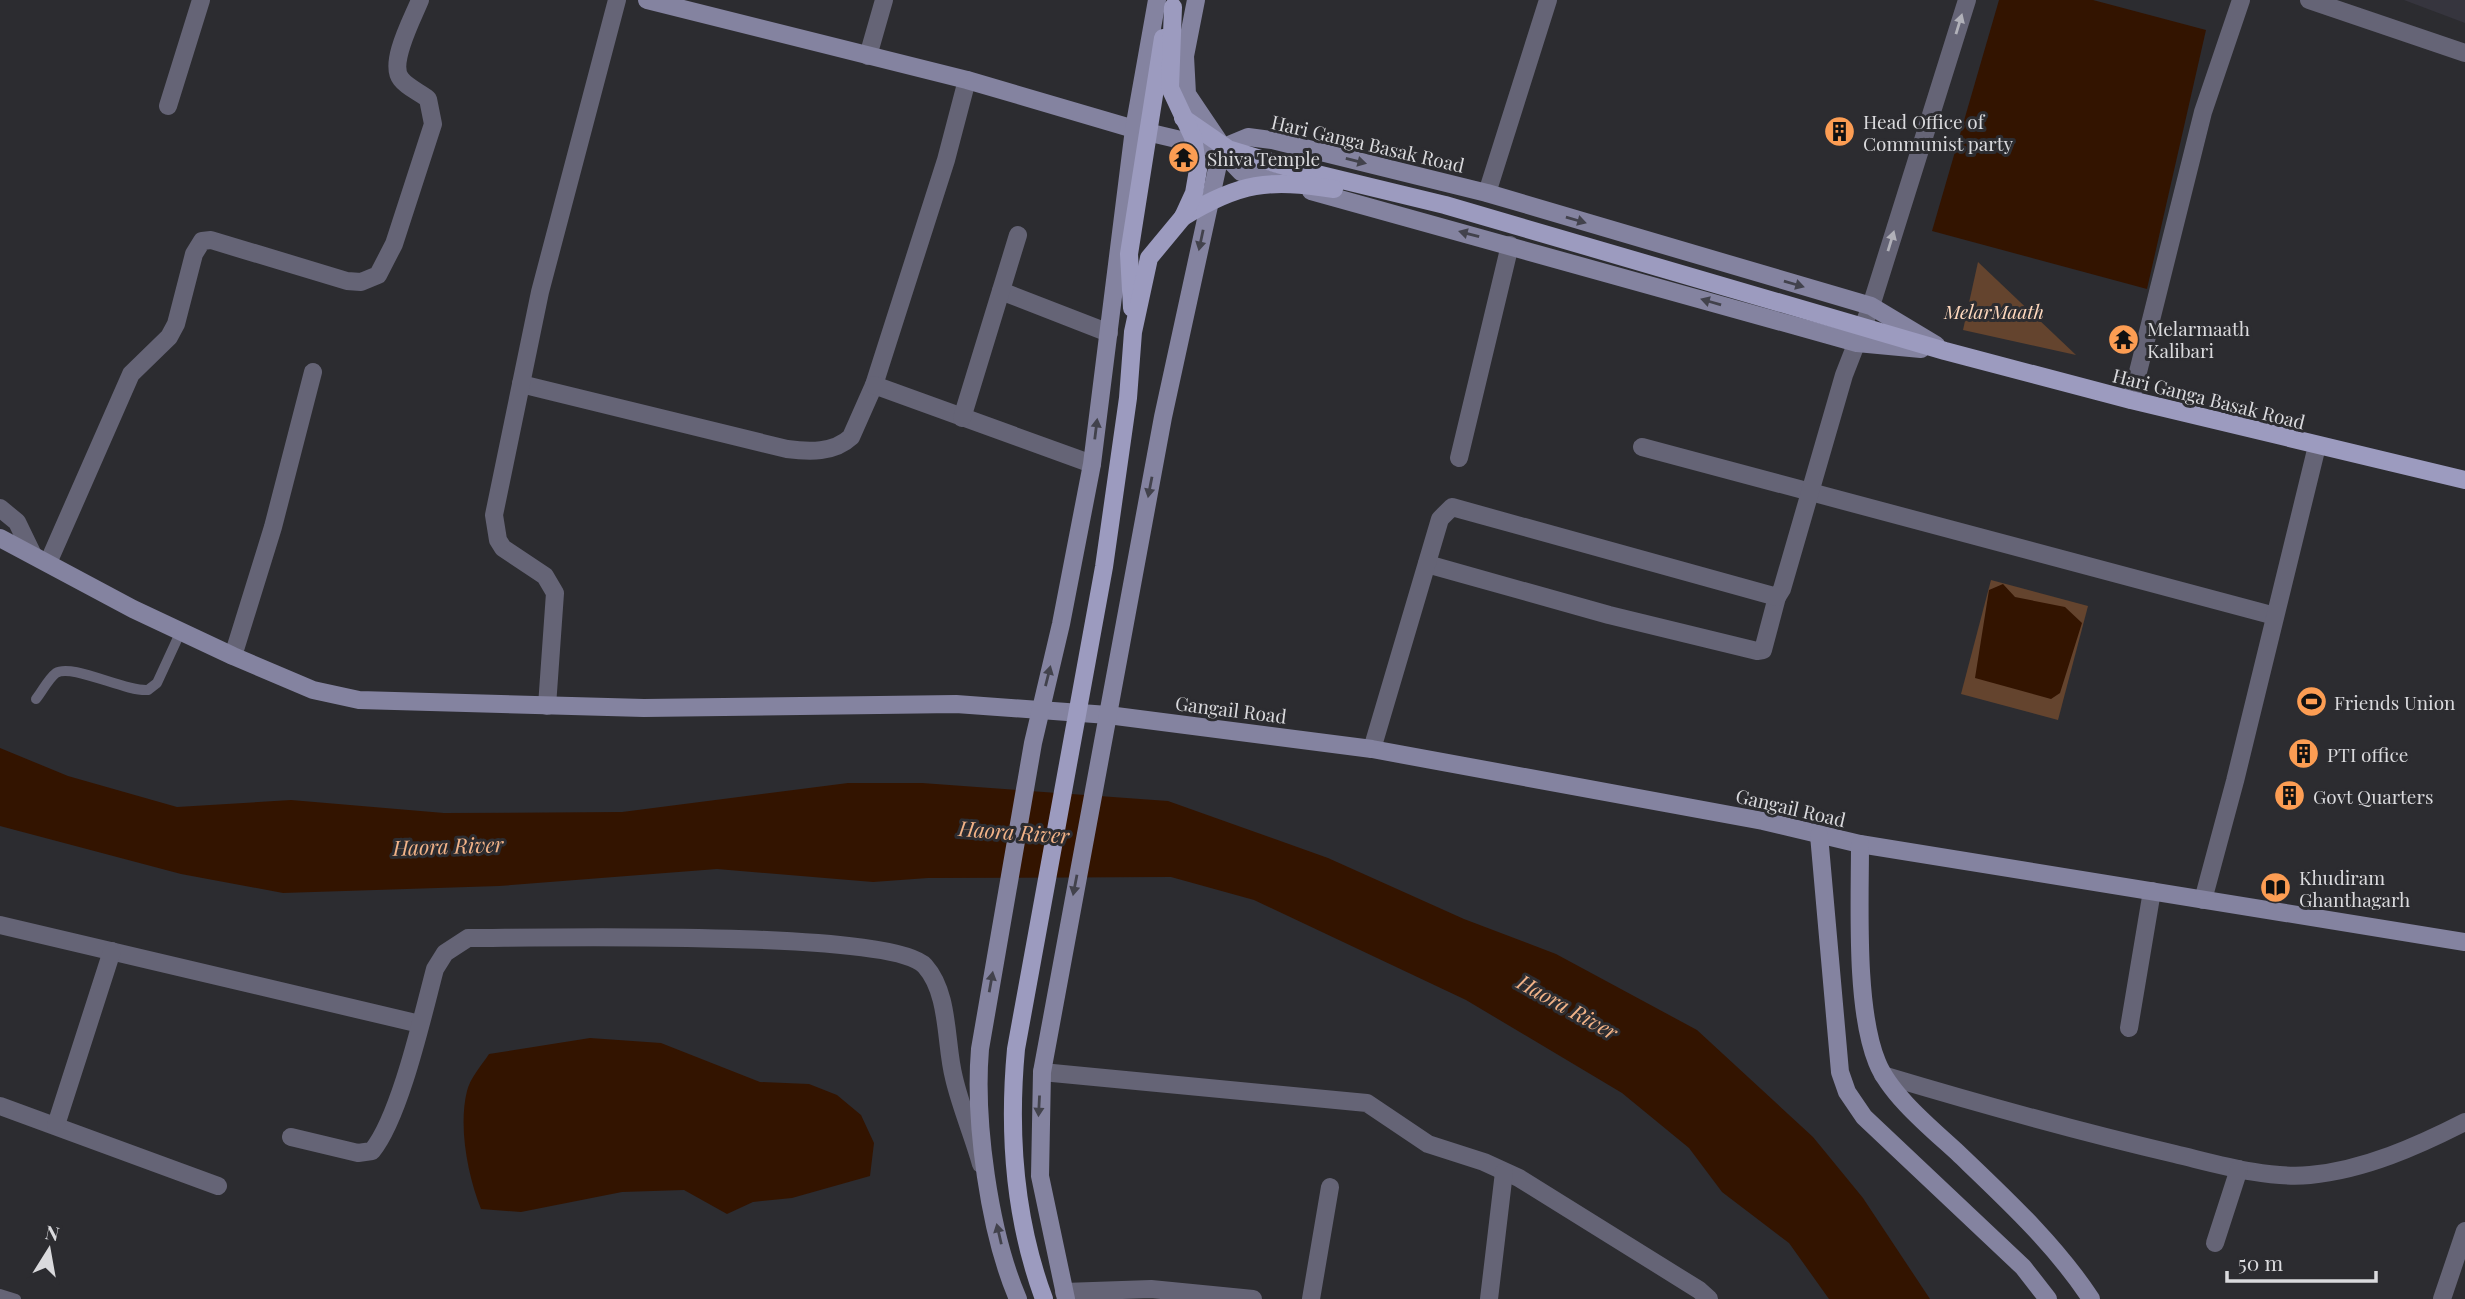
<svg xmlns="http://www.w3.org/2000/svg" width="2465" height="1299" viewBox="0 0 2465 1299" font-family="'Playfair Display',serif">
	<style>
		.built { fill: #36353e }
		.green { fill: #64442e }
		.water { fill: #331400 }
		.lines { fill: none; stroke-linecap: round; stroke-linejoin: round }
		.lane { stroke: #656476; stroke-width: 10 }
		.street { stroke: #656476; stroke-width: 18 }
		.secondary { stroke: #8483a0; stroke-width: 18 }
		.primary { stroke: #9c9bbf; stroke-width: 18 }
		.oneway { fill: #b1b1b9 }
		.oneway2 { fill: #42424c }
		.labels { text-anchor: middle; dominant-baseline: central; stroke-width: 6; stroke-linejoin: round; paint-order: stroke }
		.poi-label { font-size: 19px; fill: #dadadd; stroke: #2c2c30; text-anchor: start }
		.street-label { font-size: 19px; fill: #dadadd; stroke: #2c2c30 }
		.park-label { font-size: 19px; font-style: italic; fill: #fed8bd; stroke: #2c2c30 }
		.water-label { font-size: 21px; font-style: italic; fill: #f2b388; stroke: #2c2c30 }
	</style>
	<rect width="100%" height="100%" fill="#2c2c30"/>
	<!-- built -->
	<polygon class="built" points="2404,0 2465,0 2465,23"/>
	<!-- green -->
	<g class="green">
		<polygon points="1978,262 2076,355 1963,330"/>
		<polygon points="1991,580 2088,606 2058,720 1961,694"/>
	</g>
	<!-- water -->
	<g class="water">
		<polygon points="1999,0 2093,0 2206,30 2147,289 1932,231"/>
		<polygon points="2003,584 2015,597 2065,607 2082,623 2060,693 2051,699 1975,678 1989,590"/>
		<polygon points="0,748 68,776 177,807 291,800 444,813 622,812 848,783 922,783 1168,801 1328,858 1464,919 1556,954 1697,1030 1813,1137 1863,1198 1930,1299 1829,1299 1789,1243 1722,1192 1689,1148 1622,1093 1466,1000 1254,900 1171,877 928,878 873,882 717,869 499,886 283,893 181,874 0,826"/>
		<path d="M590,1038L661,1043L760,1082L809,1084L837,1095L861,1115L874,1143L870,1176L792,1198L753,1202L727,1214L684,1190L622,1192L521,1212L481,1209C468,1176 458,1127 467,1091C470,1078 482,1065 489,1054Z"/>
	</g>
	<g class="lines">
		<!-- lane -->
		<g class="lane">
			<path d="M36,699C42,692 48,679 56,673C72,663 125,692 148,690L157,683L181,631"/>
			<polyline points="0,1294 16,1299"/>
		</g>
		<!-- street -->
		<g class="street">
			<polyline points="2309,0 2465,53"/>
			<polyline points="868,56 884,0"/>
			<polyline points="168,106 201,0"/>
			<polyline points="1487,193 1548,0"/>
			<polyline points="1001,291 1109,333"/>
			<path d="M521,384L787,449C809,452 834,453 851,437L874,385L946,160L967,80"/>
			<polyline points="874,385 1092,464"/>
			<polyline points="2131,400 2203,112 2241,0"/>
			<polyline points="962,418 1018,235"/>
			<polyline points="1642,447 2275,616"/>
			<polyline points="1459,458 1510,245"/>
			<polyline points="0,508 17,522 33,555"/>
			<path d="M48,563L131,374L169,337L176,324L194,254L202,241L211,240L347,281L361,282L378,275L394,244L433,124L428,99C419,92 407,87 401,79C388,63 413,18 420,0"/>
			<polyline points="1427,564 1609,615 1757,651 1763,650 1777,597"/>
			<polyline points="233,656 273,527 313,372"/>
			<polyline points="547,706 555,593 545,576 503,548 498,540 494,515 540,292 617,0"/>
			<polyline points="1372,749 1440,519 1452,507 1777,597 1782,589 1844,375 1871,306 1967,0"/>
			<polyline points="2203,900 2235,781 2317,446"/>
			<polyline points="0,925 420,1024"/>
			<polyline points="2129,1028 2152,891"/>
			<polyline points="1042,1072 1367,1103 1428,1144 1484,1162 1519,1178 1699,1290 1709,1299"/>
			<path d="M1883,1075C1980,1104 2076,1131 2175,1154C2217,1164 2266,1179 2310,1175C2364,1170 2418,1146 2465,1122"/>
			<polyline points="0,1106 218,1186"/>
			<polyline points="56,1125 112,951"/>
			<path d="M291,1137L358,1153L372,1151C400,1117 423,1014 435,969L445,953L468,938C536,938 891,929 925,966C950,994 945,1044 954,1078C961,1108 973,1135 981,1164"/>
			<polyline points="2215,1243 2239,1169"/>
			<polyline points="1064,1292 1151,1289 1253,1299"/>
			<polyline points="1311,1299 1330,1187"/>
			<polyline points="1489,1299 1504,1172"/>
			<polyline points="2442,1299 2465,1231"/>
		</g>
		<!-- secondary -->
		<g class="secondary">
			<polyline points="647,0 967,80 1134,129 1219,149"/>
			<polyline points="1219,149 1248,137 1272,140 1487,193 1871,306 1936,345"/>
			<polyline points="1219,149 1241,172 1281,183"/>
			<polyline points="1311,191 1857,343 1921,349"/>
			<polyline points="0,538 133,609 233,656 313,690 359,700 644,708 956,704 1108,715 1372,749 1763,821 1860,844 2465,942"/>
			<polyline points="1819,835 1840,1072 1847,1092 1864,1117 2023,1267 2048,1299"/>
			<path d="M1860,844C1860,904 1855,1008 1877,1062C1890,1095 1932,1129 1958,1153C2005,1198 2055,1244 2091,1299"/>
			<path d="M1018,1299C989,1232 974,1121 980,1049L1033,743L1061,624L1092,464L1134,129L1157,0"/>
			<polyline points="1066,1299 1040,1176 1042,1072 1163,417 1222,146 1187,94 1185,56 1196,0"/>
		</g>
		<!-- primary -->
		<g class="primary">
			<polyline points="1183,118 1228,149 1284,166 1445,205 1945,351 2131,400 2465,480"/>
			<path d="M1183,217C1240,182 1268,179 1334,189"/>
			<polyline points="1132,308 1129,254 1163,38"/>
			<path d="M1044,1299C1014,1218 1008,1135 1016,1049L1104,567L1128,398L1133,332L1149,258L1183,217L1194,193L1198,170L1193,137L1170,88L1173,7"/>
		</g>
	</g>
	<!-- one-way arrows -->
	<defs><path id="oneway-solid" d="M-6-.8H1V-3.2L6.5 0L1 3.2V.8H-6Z" transform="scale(1.75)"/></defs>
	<g class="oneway">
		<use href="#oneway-solid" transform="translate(1959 24) rotate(-73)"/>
		<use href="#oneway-solid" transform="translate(1891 241) rotate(-73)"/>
	</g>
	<g class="oneway2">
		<use href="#oneway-solid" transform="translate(1356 161) rotate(14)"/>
		<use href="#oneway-solid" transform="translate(1576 220) rotate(16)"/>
		<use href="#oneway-solid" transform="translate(1469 234) rotate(-165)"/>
		<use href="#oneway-solid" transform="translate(1201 240) rotate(102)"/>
		<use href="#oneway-solid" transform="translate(1794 284) rotate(16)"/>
		<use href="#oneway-solid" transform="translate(1711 302) rotate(-164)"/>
		<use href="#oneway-solid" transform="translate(1096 429) rotate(-83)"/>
		<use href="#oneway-solid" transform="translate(1150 487) rotate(101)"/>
		<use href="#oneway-solid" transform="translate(1048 676) rotate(-76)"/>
		<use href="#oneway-solid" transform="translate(1075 885) rotate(101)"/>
		<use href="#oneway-solid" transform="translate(991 982) rotate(-80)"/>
		<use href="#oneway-solid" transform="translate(1039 1106) rotate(93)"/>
		<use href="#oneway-solid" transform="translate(999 1234) rotate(-103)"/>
	</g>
	<!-- icons -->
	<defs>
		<symbol id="building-disc" viewBox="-11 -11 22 22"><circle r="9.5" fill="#fc9d53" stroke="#2c2c30"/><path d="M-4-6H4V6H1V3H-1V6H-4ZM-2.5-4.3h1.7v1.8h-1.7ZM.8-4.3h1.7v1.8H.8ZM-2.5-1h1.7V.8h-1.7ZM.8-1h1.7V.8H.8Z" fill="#111"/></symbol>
		<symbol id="temple-disc" viewBox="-11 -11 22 22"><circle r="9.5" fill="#fc9d53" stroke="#2c2c30"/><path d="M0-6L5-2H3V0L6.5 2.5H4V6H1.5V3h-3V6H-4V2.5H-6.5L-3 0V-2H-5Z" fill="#111"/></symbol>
		<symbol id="stadium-disc" viewBox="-11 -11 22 22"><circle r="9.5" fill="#fc9d53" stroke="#2c2c30"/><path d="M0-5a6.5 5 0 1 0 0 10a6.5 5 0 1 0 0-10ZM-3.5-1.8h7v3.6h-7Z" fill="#111"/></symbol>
		<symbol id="library-disc" viewBox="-11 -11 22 22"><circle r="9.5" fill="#fc9d53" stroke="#2c2c30"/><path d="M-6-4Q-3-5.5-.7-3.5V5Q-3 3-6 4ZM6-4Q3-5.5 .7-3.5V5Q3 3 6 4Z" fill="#111"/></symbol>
	</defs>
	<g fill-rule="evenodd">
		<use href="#building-disc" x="1822" y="114" width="35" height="35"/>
		<use href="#temple-disc" x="1166" y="140" width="35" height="35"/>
		<use href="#temple-disc" x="2106" y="322" width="35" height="35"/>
		<use href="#stadium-disc" x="2294" y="684" width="35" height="35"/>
		<use href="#building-disc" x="2286" y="736" width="35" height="35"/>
		<use href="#building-disc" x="2272" y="778" width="35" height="35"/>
		<use href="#library-disc" x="2258" y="870" width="35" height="35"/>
	</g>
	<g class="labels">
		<!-- poi labels -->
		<g class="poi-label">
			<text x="1863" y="121">Head Office of<tspan x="1863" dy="22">Communist party</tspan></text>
			<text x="1207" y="158">Shiva Temple</text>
			<text x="2147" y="328">Melarmaath<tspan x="2147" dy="22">Kalibari</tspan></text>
			<text x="2334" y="702">Friends Union</text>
			<text x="2327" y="754">PTI office</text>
			<text x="2313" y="796">Govt Quarters</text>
			<text x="2299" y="877">Khudiram<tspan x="2299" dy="22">Ghanthagarh</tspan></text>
		</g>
		<!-- street labels -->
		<g class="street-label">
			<text transform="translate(1368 143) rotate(13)">Hari Ganga Basak Road</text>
			<text transform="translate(2209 398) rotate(14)">Hari Ganga Basak Road</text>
			<text transform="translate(1231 709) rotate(7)">Gangail Road</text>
			<text transform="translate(1791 807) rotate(13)">Gangail Road</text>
		</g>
		<!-- park labels -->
		<g class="park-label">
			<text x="1994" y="311">MelarMaath</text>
		</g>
		<!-- water labels -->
		<g class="water-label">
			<text transform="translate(1014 831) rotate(4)">Haora River</text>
			<text transform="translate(448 845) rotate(-2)">Haora River</text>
			<text transform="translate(1568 1006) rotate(29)">Haora River</text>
		</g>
	</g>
	<!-- north arrow -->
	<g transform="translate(49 1250) rotate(11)" stroke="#2c2c30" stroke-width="5" paint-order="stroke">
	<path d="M0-5L12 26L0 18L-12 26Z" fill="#dadadd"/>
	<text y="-10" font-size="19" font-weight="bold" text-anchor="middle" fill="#dadadd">N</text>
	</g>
	<!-- scale -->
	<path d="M2227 1271v10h149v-10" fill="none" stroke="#dadadd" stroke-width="3.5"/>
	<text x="2238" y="1271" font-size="21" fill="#dadadd" stroke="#2c2c30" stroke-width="5" paint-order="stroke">50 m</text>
</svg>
